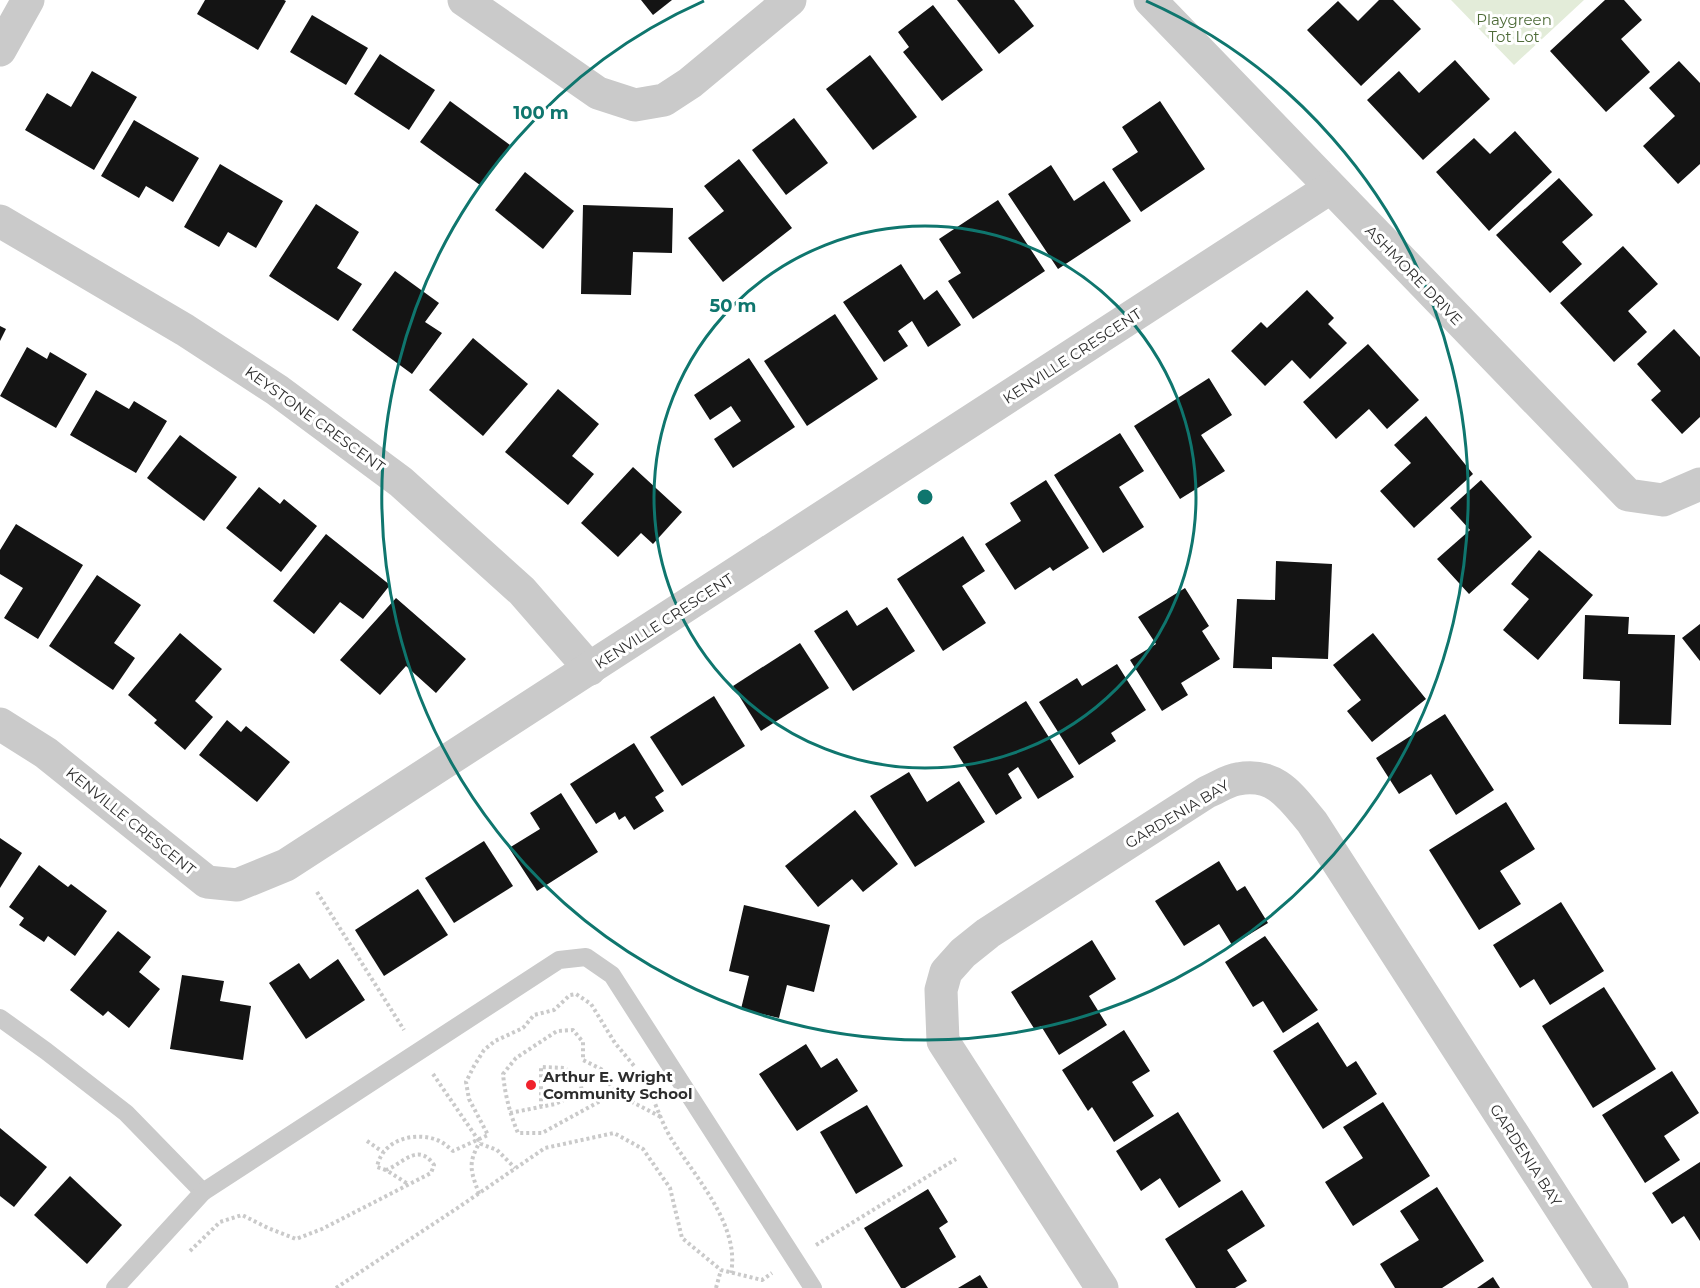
<svg xmlns="http://www.w3.org/2000/svg" width="1700" height="1288" viewBox="0 0 1700 1288" font-family="Montserrat,sans-serif">
	<style>
		.green { fill: #e3ecd9 }
		.building { fill: #141414 }
		.lines { fill: none; stroke-linecap: round; stroke-linejoin: round }
		.path { stroke: #cacaca; stroke-width: 4; stroke-dasharray: 3 3; stroke-linecap: butt }
		.lane { stroke: #cacaca; stroke-width: 18 }
		.street { stroke: #cacaca; stroke-width: 33 }
		.ring { fill: none; stroke: #0f766e; stroke-width: 3 }
		.poi-dot { fill: #f0222c; stroke: #fff; stroke-width: 2 }
		.labels { text-anchor: middle; dominant-baseline: central; stroke-width: 6; stroke-linejoin: round; paint-order: stroke }
		.park-label { font-size: 15px; fill: #4e6b38; stroke: #fff }
		.street-label { font-size: 15px; fill: #2d2d2d; stroke: #fff }
		.poi-label { font-size: 15px; font-weight: bold; fill: #2d2d2d; stroke: #fff; text-anchor: start }
		.centre { fill: #0f766e; stroke: #fff; stroke-width: 3 }
		.ring-label { font-size: 18px; text-anchor: middle; font-weight: bold; fill: #0f766e; stroke: #fff; stroke-width: 6; stroke-linejoin: round; paint-order: stroke }
	</style>
	<rect width="100%" height="100%" fill="#fff"/>
	<!-- green -->
	<polygon class="green" points="1451,0 1584,0 1514,65"/>
	<!-- building -->
	<g class="building">
		<polygon points="205,0 284,0 286,1 258,50 197,14"/>
		<polygon points="641,0 672,0 653,15"/>
		<polygon points="957,0 1014,0 1034,26 999,54"/>
		<polygon points="1379,0 1393,0 1421,29 1361,86 1307,30 1338,1 1358,21"/>
		<polygon points="1605,0 1624,0 1642,20 1621,39 1650,72 1606,112 1550,51"/>
		<polygon points="933,5 983,70 942,101 903,52 909,47 898,32"/>
		<polygon points="312,15 368,48 346,85 290,52"/>
		<polygon points="380,54 435,90 409,130 354,94"/>
		<polygon points="870,55 917,117 873,150 826,89"/>
		<polygon points="1455,60 1490,99 1423,160 1367,100 1399,71 1419,93"/>
		<polygon points="1679,61 1700,83 1700,164 1678,184 1643,146 1675,116 1649,88"/>
		<polygon points="92,71 137,97 94,170 25,130 47,93 71,107"/>
		<polygon points="450,101 510,145 480,185 420,142"/>
		<polygon points="1160,101 1205,169 1141,212 1112,169 1138,152 1122,127"/>
		<polygon points="794,118 828,163 786,195 752,150"/>
		<polygon points="134,120 199,158 173,202 146,186 139,198 101,176"/>
		<polygon points="1515,131 1552,172 1489,231 1436,172 1474,138 1490,154"/>
		<polygon points="739,159 792,228 723,282 688,238 724,211 704,186"/>
		<polygon points="220,164 283,201 256,248 228,232 219,247 184,227"/>
		<polygon points="1051,165 1074,201 1104,181 1131,221 1058,269 1008,194"/>
		<polygon points="525,172 574,211 543,249 495,210"/>
		<polygon points="1559,178 1593,215 1562,242 1582,264 1550,293 1496,235"/>
		<polygon points="998,200 1045,271 973,319 948,281 961,273 939,239"/>
		<polygon points="316,204 359,232 337,268 362,284 338,321 269,276"/>
		<polygon points="583,205 673,208 672,253 633,252 631,295 581,294"/>
		<polygon points="1623,246 1658,284 1628,311 1647,332 1614,362 1560,303"/>
		<polygon points="901,264 924,300 937,290 961,325 928,347 912,321 898,331 908,346 884,362 843,302"/>
		<polygon points="395,271 439,303 425,322 442,333 412,374 352,330"/>
		<polygon points="1307,290 1334,318 1328,324 1347,343 1310,379 1292,360 1265,386 1231,351 1261,322 1267,328"/>
		<polygon points="835,314 878,379 807,426 764,361"/>
		<polygon points="0,326 6,329 0,341"/>
		<polygon points="1674,329 1700,357 1700,417 1682,434 1651,400 1661,391 1637,364"/>
		<polygon points="473,338 528,384 483,436 429,390"/>
		<polygon points="1368,344 1419,400 1387,429 1369,409 1336,439 1303,402"/>
		<polygon points="27,347 47,359 50,352 87,374 56,428 0,396"/>
		<polygon points="749,358 795,427 733,468 714,439 741,421 731,406 710,420 694,395"/>
		<polygon points="1209,378 1232,415 1201,435 1225,471 1180,499 1134,426"/>
		<polygon points="558,389 599,424 572,456 594,474 568,505 505,452"/>
		<polygon points="96,390 129,409 134,401 167,421 136,473 70,435"/>
		<polygon points="1426,416 1473,474 1414,528 1380,491 1411,463 1394,445"/>
		<polygon points="1120,433 1144,471 1119,487 1144,527 1103,553 1054,475"/>
		<polygon points="180,435 237,477 204,521 147,478"/>
		<polygon points="633,467 682,512 653,544 641,533 618,557 581,523"/>
		<polygon points="1046,480 1089,548 1053,571 1050,567 1015,590 985,544 1021,521 1010,503"/>
		<polygon points="1481,480 1532,537 1469,594 1437,559 1470,530 1450,508"/>
		<polygon points="259,487 280,504 284,499 317,526 281,572 226,528"/>
		<polygon points="16,524 83,565 38,639 4,618 23,588 0,574 0,550"/>
		<polygon points="326,534 390,585 363,619 340,602 314,634 273,601"/>
		<polygon points="963,536 985,571 962,586 986,623 943,651 897,579"/>
		<polygon points="1539,550 1593,595 1538,660 1503,630 1529,599 1511,584"/>
		<polygon points="1276,561 1332,564 1328,659 1272,657 1272,669 1233,668 1237,599 1275,600"/>
		<polygon points="97,575 141,605 114,643 135,658 113,690 49,646"/>
		<polygon points="1185,588 1209,626 1202,631 1220,659 1181,683 1188,695 1162,711 1130,660 1156,644 1138,617"/>
		<polygon points="396,598 466,659 436,693 406,666 380,695 340,660"/>
		<polygon points="887,607 915,651 853,691 814,631 847,610 857,626"/>
		<polygon points="1585,615 1629,617 1628,634 1675,635 1671,725 1619,724 1620,681 1583,679"/>
		<polygon points="1700,624 1700,661 1682,638"/>
		<polygon points="180,633 222,669 195,701 213,717 185,750 154,723 157,720 128,695"/>
		<polygon points="1373,633 1426,699 1372,742 1347,711 1361,700 1333,665"/>
		<polygon points="800,643 829,688 761,731 733,686"/>
		<polygon points="1117,664 1146,710 1111,733 1116,741 1079,765 1039,702 1077,678 1082,686"/>
		<polygon points="714,696 745,746 682,786 650,737"/>
		<polygon points="1026,701 1074,777 1038,799 1018,767 1008,774 1022,798 996,815 953,747"/>
		<polygon points="1445,714 1494,790 1456,815 1431,774 1399,794 1376,758"/>
		<polygon points="227,720 241,732 246,726 290,762 257,802 199,755"/>
		<polygon points="634,743 664,791 655,797 664,811 634,830 625,816 619,820 615,812 596,824 570,784"/>
		<polygon points="909,772 927,802 959,781 985,822 915,867 870,796"/>
		<polygon points="561,793 598,852 537,891 509,848 540,829 530,813"/>
		<polygon points="1506,802 1535,849 1500,871 1521,904 1479,930 1429,850"/>
		<polygon points="855,810 898,864 863,892 852,879 818,907 785,866"/>
		<polygon points="0,838 22,853 0,888"/>
		<polygon points="484,841 513,886 454,923 425,878"/>
		<polygon points="1219,861 1237,891 1245,886 1268,923 1232,945 1219,924 1184,946 1155,901"/>
		<polygon points="39,865 68,887 71,884 107,911 75,956 48,936 44,942 19,925 24,918 9,907"/>
		<polygon points="418,889 448,935 384,976 355,930"/>
		<polygon points="1561,902 1604,971 1550,1005 1534,979 1520,988 1493,945"/>
		<polygon points="744,905 830,925 814,992 787,985 779,1018 741,1009 749,976 729,971"/>
		<polygon points="118,931 151,957 139,972 160,989 129,1028 108,1011 103,1016 70,990"/>
		<polygon points="1265,936 1318,1010 1283,1033 1263,1001 1253,1007 1225,962"/>
		<polygon points="1092,940 1116,979 1089,996 1107,1025 1059,1055 1041,1026 1035,1030 1011,992"/>
		<polygon points="338,959 365,1000 306,1039 269,983 299,963 310,979"/>
		<polygon points="182,975 224,981 220,1001 251,1006 243,1060 170,1049"/>
		<polygon points="1604,987 1656,1069 1593,1108 1542,1026"/>
		<polygon points="1318,1022 1347,1067 1356,1061 1377,1094 1323,1129 1273,1051"/>
		<polygon points="1124,1030 1150,1071 1132,1082 1154,1116 1114,1142 1092,1107 1088,1111 1062,1070"/>
		<polygon points="806,1044 821,1068 837,1058 858,1091 797,1131 759,1074"/>
		<polygon points="1672,1071 1699,1113 1664,1136 1680,1160 1645,1183 1602,1115"/>
		<polygon points="1383,1102 1430,1176 1353,1226 1325,1182 1363,1158 1343,1127"/>
		<polygon points="867,1105 903,1166 856,1194 820,1132"/>
		<polygon points="1178,1112 1221,1181 1179,1208 1160,1178 1141,1191 1116,1151"/>
		<polygon points="0,1128 47,1167 14,1207 0,1196"/>
		<polygon points="1700,1162 1700,1241 1684,1216 1672,1224 1652,1193"/>
		<polygon points="70,1176 122,1225 87,1264 34,1215"/>
		<polygon points="1437,1187 1484,1261 1442,1288 1395,1288 1380,1264 1419,1240 1400,1211"/>
		<polygon points="928,1189 948,1222 939,1228 956,1257 905,1288 901,1288 864,1228"/>
		<polygon points="1242,1190 1265,1226 1227,1250 1247,1281 1235,1288 1196,1288 1165,1239"/>
		<polygon points="980,1275 988,1288 958,1288"/>
		<polygon points="1493,1277 1500,1288 1477,1288"/>
	</g>
	<g class="lines">
		<!-- path -->
		<g class="path">
			<polyline points="317,892 404,1030"/>
			<polyline points="433,1074 481,1144 497,1150 515,1168"/>
			<path d="M648,1088C657,1106 663,1127 674,1143C698,1180 740,1227 731,1273"/>
			<path d="M615,1093L542,1133H518C510,1114 505,1095 503,1074L516,1058L557,1031L573,1030L583,1042V1060L601,1069L615,1093L661,1117"/>
			<polyline points="510,1113 555,1104 582,1092 580,1080 565,1068 541,1067 541,1106"/>
			<polyline points="367,1141 383,1152"/>
			<path d="M386,1170L377,1167C382,1140 414,1131 437,1140C443,1142 448,1147 453,1151L488,1135L469,1099L466,1082L474,1066L484,1050L495,1041L523,1028L534,1015L554,1010L570,995L576,994L591,1004L615,1043L635,1067"/>
			<path d="M479,1194C471,1171 467,1164 480,1142"/>
			<polyline points="816,1245 956,1159"/>
			<path d="M190,1251L220,1222L242,1215L268,1228L296,1239L322,1229L431,1173L434,1165C418,1142 404,1163 386,1170L408,1184"/>
			<polyline points="336,1288 459,1207 545,1148 614,1133 643,1149 670,1188 682,1238 721,1270 762,1280 772,1273"/>
			<polyline points="716,1288 721,1270"/>
		</g>
		<!-- lane -->
		<g class="lane">
			<polyline points="0,1018 46,1051 126,1113 203,1192"/>
			<polyline points="115,1288 203,1192 559,960 586,957 612,975 813,1288"/>
		</g>
		<!-- street -->
		<g class="street">
			<polyline points="464,0 598,93 635,105 664,100 690,83 790,0"/>
			<polyline points="1150,0 1628,495 1663,500 1700,484"/>
			<polyline points="0,50 28,0"/>
			<polyline points="0,221 185,330 277,390 401,482 522,591 590,669"/>
			<polyline points="0,724 46,753 207,882 237,885 286,865 1330,188"/>
			<path d="M1102,1288L943,1041L941,990L946,972L963,953L988,933L1207,792C1217,788 1228,780 1238,779C1276,772 1291,797 1312,822L1612,1288"/>
		</g>
	</g>
	<!-- distance rings -->
	<g class="ring">
		<circle cx="925" cy="497" r="271"/>
		<path d="M1146 1A543 543 0 1 1 704 1"/>
	</g>
	<!-- markers -->
	<circle class="poi-dot" cx="531" cy="1085" r="6"/>
	<g class="labels">
		<!-- park labels -->
		<g class="park-label">
			<text x="1514" y="19">Playgreen<tspan x="1514" dy="17">Tot Lot</tspan></text>
		</g>
		<!-- street labels -->
		<g class="street-label">
			<text transform="translate(1414 275) rotate(46)">ASHMORE DRIVE</text>
			<text transform="translate(1072 356) rotate(-33)">KENVILLE CRESCENT</text>
			<text transform="translate(315 419) rotate(36)">KEYSTONE CRESCENT</text>
			<text transform="translate(664 621) rotate(-33)">KENVILLE CRESCENT</text>
			<text transform="translate(1177 814) rotate(-31)">GARDENIA BAY</text>
			<text transform="translate(131 821) rotate(39)">KENVILLE CRESCENT</text>
			<text transform="translate(1526 1155) rotate(57)">GARDENIA BAY</text>
		</g>
		<!-- poi labels -->
		<g class="poi-label">
			<text x="543" y="1076">Arthur E. Wright<tspan x="543" dy="17">Community School</tspan></text>
		</g>
	</g>
	<circle cx="925" cy="497" r="9" class="centre"/>
	<g class="ring-label">
		<text x="541" y="119">100 m</text>
		<text x="733" y="312">50 m</text>
	</g>
</svg>
